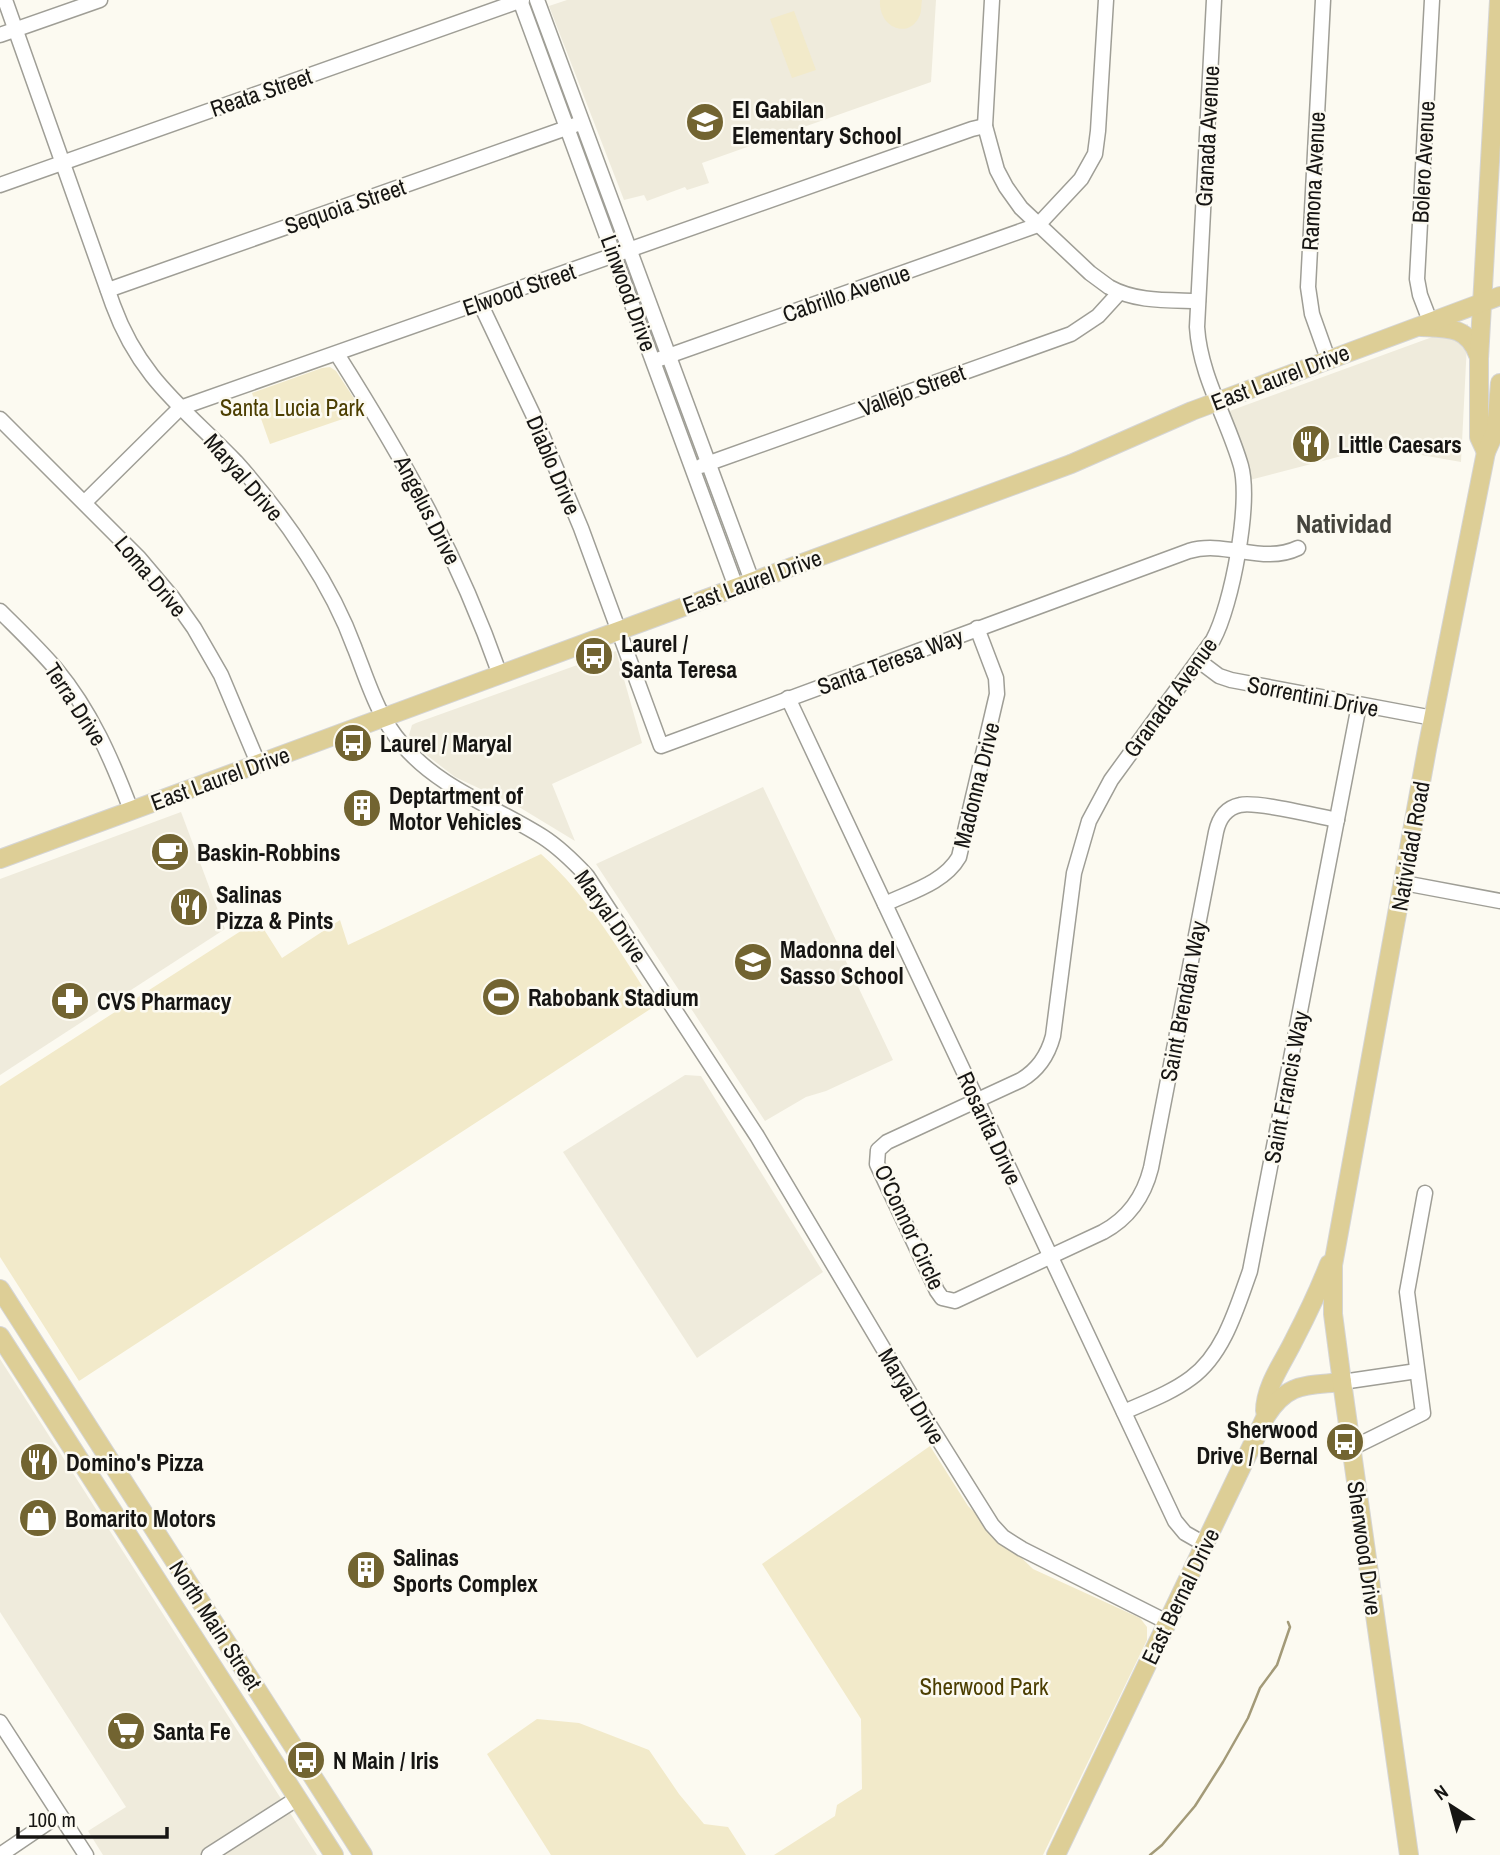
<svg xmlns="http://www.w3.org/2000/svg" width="1500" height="1855" viewBox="0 0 1500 1855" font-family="'Archivo Narrow',sans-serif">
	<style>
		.built { fill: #efebdc }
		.green { fill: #f2eaca }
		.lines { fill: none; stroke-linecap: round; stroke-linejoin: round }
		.stream { stroke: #a39a78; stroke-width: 2.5 }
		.minor-casing { stroke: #9f9e96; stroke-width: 17 }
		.major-casing { stroke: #d5d5d5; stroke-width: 20 }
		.minor { stroke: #fff; stroke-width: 14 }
		.major { stroke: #ddce96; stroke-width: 18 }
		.labels { text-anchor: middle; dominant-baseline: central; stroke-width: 5; stroke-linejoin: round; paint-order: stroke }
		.street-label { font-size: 23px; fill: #161513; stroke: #fcfaf1 }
		.poi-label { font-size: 23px; font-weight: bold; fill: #161513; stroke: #fcfaf1; text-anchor: start }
		.park-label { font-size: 23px; fill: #4c3e01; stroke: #fcfaf1 }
		.quarter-label { font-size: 26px; font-weight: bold; fill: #45443d; stroke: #fcfaf1 }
	</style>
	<rect width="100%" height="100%" fill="#fcfaf1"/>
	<!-- built -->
	<g class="built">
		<polygon points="567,0 936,0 931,82 702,163 709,183 687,190 685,187 647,201 644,195 624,200 549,6"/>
		<polygon points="1468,324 1461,462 1376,447 1246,481 1227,412"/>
		<polygon points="616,651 642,743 552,784 575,841 519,807 455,777 424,753 409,735 412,725 416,723"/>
		<polygon points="763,787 893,1060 826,1091 806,1097 765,1121 596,864"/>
		<polygon points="181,812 225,929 0,1075 0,879"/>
		<polygon points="685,1075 701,1076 823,1272 697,1358 563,1152"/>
		<polygon points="0,1359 317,1855 103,1855 88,1831 126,1807 0,1612"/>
	</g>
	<!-- green -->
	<g class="green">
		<path d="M880,0H922C921,5 922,12 919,17C908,40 878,27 880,0Z"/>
		<polygon points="794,11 816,70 792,78 770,19"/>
		<polygon points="330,367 336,371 363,412 270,444 252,393 322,368"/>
		<path d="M541,854C589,897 620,952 655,1006L79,1381L0,1257V1086L258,920L282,958L340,920L348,945Z"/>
		<polygon points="930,1446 968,1506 1033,1569 1140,1618 1147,1627 1147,1640 1043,1855 774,1855 835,1816 837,1805 862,1789 861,1719 762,1564"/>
		<polygon points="537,1719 579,1723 649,1750 679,1794 704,1824 728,1827 746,1855 551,1855 487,1754"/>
	</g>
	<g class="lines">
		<!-- stream -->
		<polyline class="stream" points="1150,1855 1162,1845 1195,1806 1223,1762 1248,1718 1260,1688 1277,1665 1290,1627 1288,1622"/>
		<defs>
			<g id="minor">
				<path d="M5,0L113,305C140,379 184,408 236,462C262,491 286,522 307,555C326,584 343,616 355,649C368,682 378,717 402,744C438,788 496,807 543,837C560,848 573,861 587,876L757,1136L915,1402L992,1525L1003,1537L1022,1549L1167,1622"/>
				<polyline points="520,0 736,587"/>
				<polyline points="537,0 752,581"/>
				<path d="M992,0L985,126L997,170L1006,187L1021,208L1090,273L1109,287C1136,302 1167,300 1198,301"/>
				<path d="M1214,0L1197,327C1200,376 1228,420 1241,466C1251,503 1232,605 1213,640L1111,780L1089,821L1074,873L1053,1036C1048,1055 1038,1070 1021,1080L887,1142L878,1150L877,1164L937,1291L942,1298L955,1301L1103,1232C1129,1218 1144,1196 1151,1168L1216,832C1219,818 1226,808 1240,805C1256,801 1317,816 1337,820"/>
				<polyline points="1323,0 1308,287 1312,314 1328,359"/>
				<polyline points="0,35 100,0"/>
				<polyline points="0,185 522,0"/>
				<polyline points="108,290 575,125"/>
				<path d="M480,303L537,423L581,528L661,746L1189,551C1225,540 1263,565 1298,548"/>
				<polyline points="1430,321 1420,295 1417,279 1432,0"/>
				<path d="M337,354C404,460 458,555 500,675"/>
				<polyline points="654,361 1038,225 1081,179 1095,154 1098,131 1106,0"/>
				<polyline points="0,419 139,558 172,597 194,628 221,675 258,763"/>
				<polyline points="701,466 1071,334 1098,316 1119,293"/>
				<polyline points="85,502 180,408 972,129 985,126"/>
				<path d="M0,611C19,630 38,648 56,669C91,711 112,760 131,810"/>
				<polyline points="1199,661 1219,676 1231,680 1433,718"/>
				<polyline points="788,698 1175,1521 1185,1533 1206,1545"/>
				<polyline points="1404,883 1500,901"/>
				<path d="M885,904C910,892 944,883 959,857L997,694L996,678L977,628"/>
				<polyline points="1342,1382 1417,1371"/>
				<path d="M1124,1412C1146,1402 1171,1393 1191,1378C1224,1354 1237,1307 1250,1271L1359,705"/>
				<polyline points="1352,1448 1423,1413 1407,1292 1425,1193"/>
				<polyline points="0,1722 86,1855"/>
				<polyline points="0,1855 59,1815"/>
				<polyline points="209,1855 298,1798"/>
			</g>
			<g id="major">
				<path d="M1421,327C1447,328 1468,326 1478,355"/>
				<polyline points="1486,452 1479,437 1479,359 1499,0"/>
				<polyline points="0,859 1071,464 1192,411 1500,296"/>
				<polyline points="0,1289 363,1855"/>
				<polyline points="0,1336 334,1855"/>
				<path d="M1265,1411C1265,1386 1284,1361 1294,1340C1307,1315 1319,1290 1329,1264"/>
				<path d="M1056,1855L1266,1416C1288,1382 1305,1386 1342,1382"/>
				<polyline points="1409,1855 1342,1382 1333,1314 1333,1265 1427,749 1486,452 1496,430 1500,383"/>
			</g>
		</defs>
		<!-- minor casing -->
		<use href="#minor" class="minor-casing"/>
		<!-- major casing -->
		<use href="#major" class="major-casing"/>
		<!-- minor -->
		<use href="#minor" class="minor"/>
		<!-- major -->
		<use href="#major" class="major"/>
	</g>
	<!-- icons -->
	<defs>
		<symbol id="school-disc" viewBox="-11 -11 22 22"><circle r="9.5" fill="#726431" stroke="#fcfaf1"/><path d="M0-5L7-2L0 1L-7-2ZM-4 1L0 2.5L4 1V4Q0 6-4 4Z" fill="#fff"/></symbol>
		<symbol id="restaurant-disc" viewBox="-11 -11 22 22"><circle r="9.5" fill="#726431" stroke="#fcfaf1"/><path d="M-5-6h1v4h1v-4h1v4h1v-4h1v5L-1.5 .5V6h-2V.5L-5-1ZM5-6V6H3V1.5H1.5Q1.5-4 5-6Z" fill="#fff"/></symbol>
		<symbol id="bus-disc" viewBox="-11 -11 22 22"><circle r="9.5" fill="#726431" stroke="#fcfaf1"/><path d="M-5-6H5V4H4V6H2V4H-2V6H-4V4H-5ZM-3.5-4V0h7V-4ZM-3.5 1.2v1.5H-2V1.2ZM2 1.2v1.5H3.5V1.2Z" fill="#fff"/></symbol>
		<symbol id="building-disc" viewBox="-11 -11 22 22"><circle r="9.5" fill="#726431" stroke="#fcfaf1"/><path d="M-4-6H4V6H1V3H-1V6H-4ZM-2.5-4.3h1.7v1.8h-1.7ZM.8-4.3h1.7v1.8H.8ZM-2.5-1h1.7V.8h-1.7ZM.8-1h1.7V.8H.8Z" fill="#fff"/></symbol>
		<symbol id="cafe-disc" viewBox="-11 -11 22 22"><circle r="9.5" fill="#726431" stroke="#fcfaf1"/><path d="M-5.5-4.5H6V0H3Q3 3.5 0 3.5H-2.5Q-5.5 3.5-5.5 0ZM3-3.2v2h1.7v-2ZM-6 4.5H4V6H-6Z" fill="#fff"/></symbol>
		<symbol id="stadium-disc" viewBox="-11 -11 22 22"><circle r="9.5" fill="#726431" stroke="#fcfaf1"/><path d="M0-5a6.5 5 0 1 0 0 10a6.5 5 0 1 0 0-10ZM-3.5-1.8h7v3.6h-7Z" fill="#fff"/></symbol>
		<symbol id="pharmacy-disc" viewBox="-11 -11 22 22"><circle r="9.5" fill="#726431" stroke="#fcfaf1"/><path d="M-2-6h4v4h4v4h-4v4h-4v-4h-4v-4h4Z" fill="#fff"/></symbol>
		<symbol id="shop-disc" viewBox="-11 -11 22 22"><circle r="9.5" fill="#726431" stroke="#fcfaf1"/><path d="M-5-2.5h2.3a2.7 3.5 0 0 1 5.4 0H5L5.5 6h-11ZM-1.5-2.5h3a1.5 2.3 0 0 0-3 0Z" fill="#fff"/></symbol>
		<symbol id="supermarket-disc" viewBox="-11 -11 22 22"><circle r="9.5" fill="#726431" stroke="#fcfaf1"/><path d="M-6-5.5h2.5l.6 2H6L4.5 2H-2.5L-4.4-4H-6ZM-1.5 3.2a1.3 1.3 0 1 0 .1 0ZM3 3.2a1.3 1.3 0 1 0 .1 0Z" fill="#fff"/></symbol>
	</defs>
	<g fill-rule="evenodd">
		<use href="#school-disc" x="683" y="100" width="44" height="44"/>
		<use href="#restaurant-disc" x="1289" y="422" width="44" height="44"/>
		<use href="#bus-disc" x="572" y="634" width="44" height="44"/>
		<use href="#bus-disc" x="331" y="721" width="44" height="44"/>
		<use href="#building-disc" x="340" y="786" width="44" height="44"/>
		<use href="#cafe-disc" x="148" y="830" width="44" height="44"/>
		<use href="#restaurant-disc" x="167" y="885" width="44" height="44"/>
		<use href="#school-disc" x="731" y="940" width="44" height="44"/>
		<use href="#stadium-disc" x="479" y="975" width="44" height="44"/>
		<use href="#pharmacy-disc" x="48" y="979" width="44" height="44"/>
		<use href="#bus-disc" x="1323" y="1420" width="44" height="44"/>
		<use href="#restaurant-disc" x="17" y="1440" width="44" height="44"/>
		<use href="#shop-disc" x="16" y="1496" width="44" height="44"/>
		<use href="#building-disc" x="344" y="1548" width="44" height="44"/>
		<use href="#supermarket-disc" x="104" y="1709" width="44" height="44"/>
		<use href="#bus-disc" x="284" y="1738" width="44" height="44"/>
	</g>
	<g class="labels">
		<!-- street labels -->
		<g class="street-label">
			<text transform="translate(261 92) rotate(-19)">Reata Street</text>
			<text transform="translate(1207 136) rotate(-87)">Granada Avenue</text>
			<text transform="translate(1423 162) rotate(-87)">Bolero Avenue</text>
			<text transform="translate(1313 181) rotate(-87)">Ramona Avenue</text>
			<text transform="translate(345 206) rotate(-19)">Sequoia Street</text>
			<text transform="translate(519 289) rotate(-19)">Elwood Street</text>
			<text transform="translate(629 293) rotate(70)">Linwood Drive</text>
			<text transform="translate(846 293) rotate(-19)">Cabrillo Avenue</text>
			<text transform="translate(1280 377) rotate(-21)">East Laurel Drive</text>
			<text transform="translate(912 390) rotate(-20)">Vallejo Street</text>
			<text transform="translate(554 465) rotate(67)">Diablo Drive</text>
			<text transform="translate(244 477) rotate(49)">Maryal Drive</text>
			<text transform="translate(428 510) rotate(63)">Angelus Drive</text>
			<text transform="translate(151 576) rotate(50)">Loma Drive</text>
			<text transform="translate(752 581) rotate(-20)">East Laurel Drive</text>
			<text transform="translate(890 661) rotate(-20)">Santa Teresa Way</text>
			<text transform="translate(1313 696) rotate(11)">Sorrentini Drive</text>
			<text transform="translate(1170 697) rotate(-54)">Granada Avenue</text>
			<text transform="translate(76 704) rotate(57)">Terra Drive</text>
			<text transform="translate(220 778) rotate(-20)">East Laurel Drive</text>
			<text transform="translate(976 785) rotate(-76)">Madonna Drive</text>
			<text transform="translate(1410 846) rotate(-80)">Natividad Road</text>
			<text transform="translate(611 916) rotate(55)">Maryal Drive</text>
			<text transform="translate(1183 1001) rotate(-79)">Saint Brendan Way</text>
			<text transform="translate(1286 1087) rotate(-79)">Saint Francis Way</text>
			<text transform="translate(990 1128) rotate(65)">Rosarita Drive</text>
			<text transform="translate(910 1227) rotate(65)">O'Connor Circle</text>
			<text transform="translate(912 1396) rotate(59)">Maryal Drive</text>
			<text transform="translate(1365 1548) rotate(82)">Sherwood Drive</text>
			<text transform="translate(1180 1596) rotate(-64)">East Bernal Drive</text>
			<text transform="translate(216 1625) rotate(57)">North Main Street</text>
		</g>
		<!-- poi labels -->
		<g class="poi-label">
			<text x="732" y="109">El Gabilan<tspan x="732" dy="26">Elementary School</tspan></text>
			<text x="1338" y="444">Little Caesars</text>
			<text x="621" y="643">Laurel /<tspan x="621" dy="26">Santa Teresa</tspan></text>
			<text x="380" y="743">Laurel / Maryal</text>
			<text x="389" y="795">Deptartment of<tspan x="389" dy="26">Motor Vehicles</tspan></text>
			<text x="197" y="852">Baskin-Robbins</text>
			<text x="216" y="894">Salinas<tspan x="216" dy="26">Pizza &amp; Pints</tspan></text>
			<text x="780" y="949">Madonna del<tspan x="780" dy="26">Sasso School</tspan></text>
			<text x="528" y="997">Rabobank Stadium</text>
			<text x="97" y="1001">CVS Pharmacy</text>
			<text x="1318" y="1429" text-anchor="end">Sherwood<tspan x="1318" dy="26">Drive / Bernal</tspan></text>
			<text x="66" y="1462">Domino's Pizza</text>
			<text x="65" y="1518">Bomarito Motors</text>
			<text x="393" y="1557">Salinas<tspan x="393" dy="26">Sports Complex</tspan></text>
			<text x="153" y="1731">Santa Fe</text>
			<text x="333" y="1760">N Main / Iris</text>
		</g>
		<!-- park labels -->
		<g class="park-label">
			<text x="292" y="407">Santa Lucia Park</text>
			<text x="984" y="1686">Sherwood Park</text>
		</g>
		<!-- quarter labels -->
		<g class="quarter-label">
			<text x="1344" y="523">Natividad</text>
		</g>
	</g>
	<!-- north arrow -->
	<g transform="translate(1451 1806) rotate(324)" stroke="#fcfaf1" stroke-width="5" paint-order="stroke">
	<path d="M0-5L12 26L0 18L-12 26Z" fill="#161513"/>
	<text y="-10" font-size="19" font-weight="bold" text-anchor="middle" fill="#161513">N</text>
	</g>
	<!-- scale -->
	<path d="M18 1827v10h149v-10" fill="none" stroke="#161513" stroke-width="3.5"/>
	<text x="28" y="1827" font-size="21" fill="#161513" stroke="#fcfaf1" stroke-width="5" paint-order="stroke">100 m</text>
</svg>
